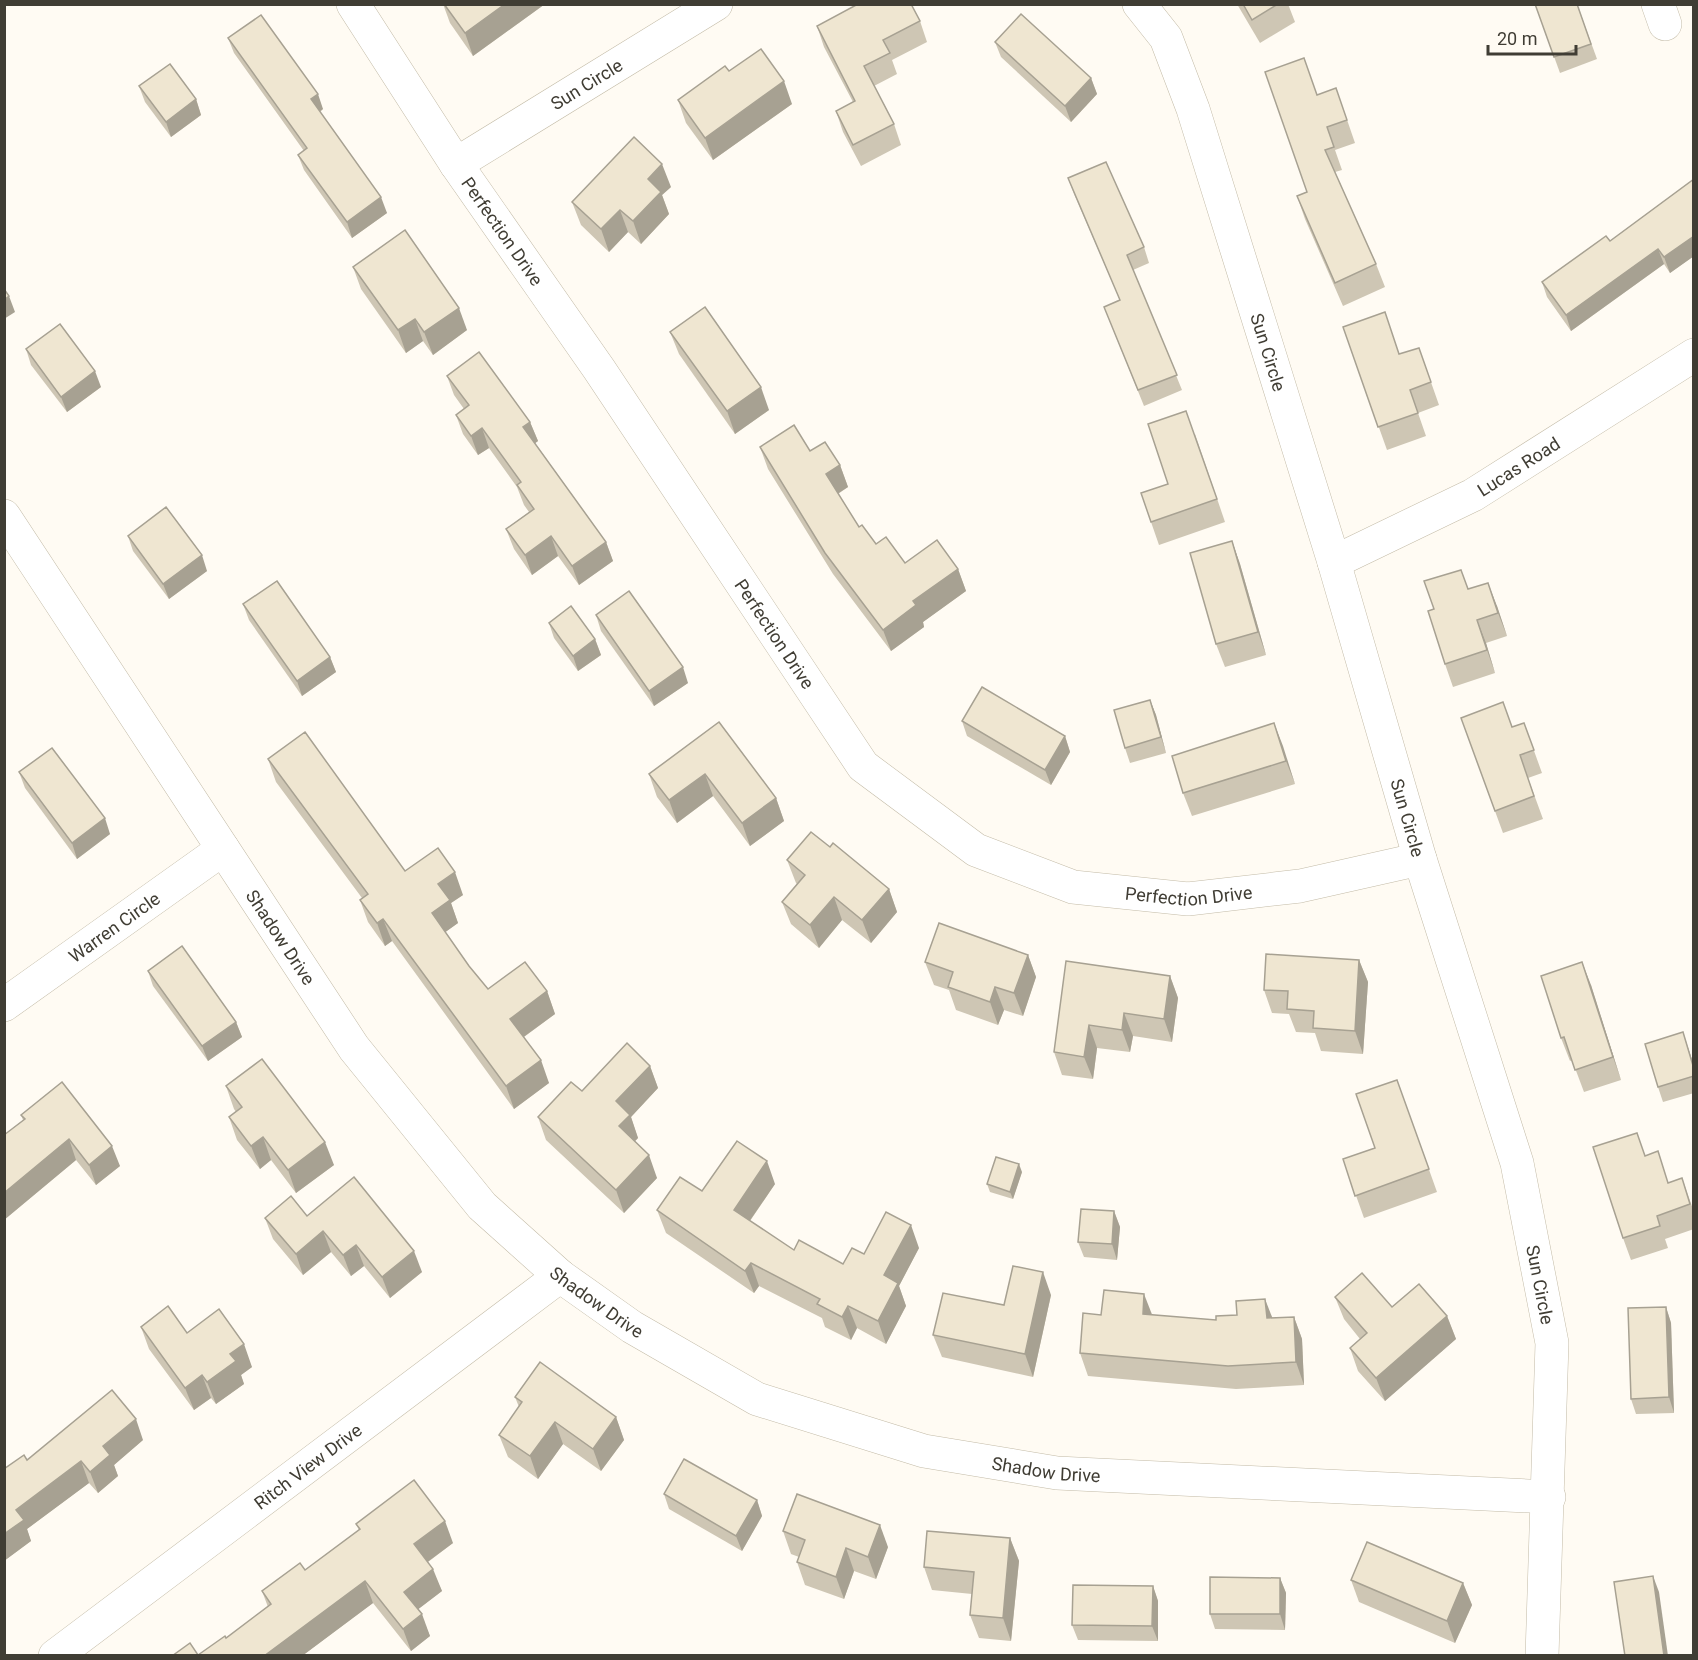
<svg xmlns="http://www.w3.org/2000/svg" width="1698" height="1660" viewBox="0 0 1698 1660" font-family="Roboto,sans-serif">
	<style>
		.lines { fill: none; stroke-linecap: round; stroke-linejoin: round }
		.minor-casing { stroke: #c3bba7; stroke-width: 34 }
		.minor { stroke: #fff; stroke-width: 33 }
		.wall { fill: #cec6b4 }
		.shaded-wall { fill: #a7a192 }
		.building { fill: #efe6d1; stroke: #a7a192; stroke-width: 1.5 }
		.labels { text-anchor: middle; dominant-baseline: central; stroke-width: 4.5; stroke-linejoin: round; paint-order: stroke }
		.street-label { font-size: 18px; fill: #403d34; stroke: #fffbf3 }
	</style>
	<rect width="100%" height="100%" fill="#fffbf3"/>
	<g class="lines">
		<defs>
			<g id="minor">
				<path id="s1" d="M353,4L456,164L599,369L863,766L976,850L1073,887L1188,899L1300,886L1420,859"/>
				<path id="s2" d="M1139,4L1166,38L1193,109L1334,562L1420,859L1517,1163L1552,1343L1542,1656"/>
				<polyline points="1658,4 1665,24"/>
				<path id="s3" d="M456,164L716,4"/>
				<path id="s4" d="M4,516L354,1048L482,1206L560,1276L632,1327L757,1399L924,1451L1057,1473L1549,1497"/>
				<path id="s5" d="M1334,562L1473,495L1694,355"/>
				<path id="s6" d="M4,1005L223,849"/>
				<path id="s7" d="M55,1656L560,1276"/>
			</g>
		</defs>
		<!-- minor casing -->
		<use href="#minor" class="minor-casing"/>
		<!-- minor -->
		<use href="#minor" class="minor"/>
	</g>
	<!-- wall -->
	<g class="wall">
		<polygon points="443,4 545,4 473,56 450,23"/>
		<polygon points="1237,4 1288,4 1295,22 1260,43"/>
		<polygon points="1535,4 1577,4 1597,59 1560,73"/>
		<polygon points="920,21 927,42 892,60 897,74 874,86 894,124 901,145 861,166 843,132 836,111 853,102 824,47 817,26"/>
		<polygon points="228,38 323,109 320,112 387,213 352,238 304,170 298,155 304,151 234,53"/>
		<polygon points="995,42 1091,78 1097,94 1071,122 1001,57"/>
		<polygon points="729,71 792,104 713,160 686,123 678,100"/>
		<polygon points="139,86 196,99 201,115 171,137 145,102"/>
		<polygon points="1318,94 1344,111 1355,143 1335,150 1342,170 1335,172 1376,264 1385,287 1343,306 1305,219 1297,196 1307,192"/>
		<polygon points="1068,178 1144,247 1149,263 1133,270 1182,390 1144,406 1104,307 1120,300 1074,194"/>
		<polygon points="1694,179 1694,256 1670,273 1664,264 1571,331 1547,297 1542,282 1610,241"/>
		<polygon points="671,187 662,195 669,214 641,244 628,232 609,252 581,225 572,202"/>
		<polygon points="353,267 467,330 433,355 423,341 406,353 361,289"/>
		<polygon points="1343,327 1400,354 1419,348 1439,405 1418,413 1426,436 1387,450"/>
		<polygon points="670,332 769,410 735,434 679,354"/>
		<polygon points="26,349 101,387 67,412 31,365"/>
		<polygon points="447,376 530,422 538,441 535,443 606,542 613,561 579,585 558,556 532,575 514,549 506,529 529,512 524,505 517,487 489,448 478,455 463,434 456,415 464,409 454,395"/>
		<polygon points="1195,434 1225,522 1159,545 1151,522 1168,484"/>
		<polygon points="760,447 810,451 840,465 848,487 838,494 859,527 876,544 905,563 958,569 966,591 923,622 924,627 891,651 833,574 768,469"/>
		<polygon points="128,536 207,571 169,599 133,551"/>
		<polygon points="1232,541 1240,564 1266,655 1225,667 1216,644"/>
		<polygon points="1468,589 1497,606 1507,636 1486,643 1495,673 1453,687 1445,664 1434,609"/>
		<polygon points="243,604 330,657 336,672 302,696 249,620"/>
		<polygon points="596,615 688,683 654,706 601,631"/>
		<polygon points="549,623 595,639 601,655 578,671 554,638"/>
		<polygon points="1150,700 1156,715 1166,753 1130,763 1125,748"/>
		<polygon points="1461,718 1512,727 1524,723 1542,773 1528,778 1543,819 1503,833"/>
		<polygon points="962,721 1065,736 1070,752 1051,785 967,736"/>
		<polygon points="719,722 776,798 784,821 750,846 713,796 677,823 657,797 649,774"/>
		<polygon points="1274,723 1295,784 1192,816 1183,793"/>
		<polygon points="268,759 405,871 463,895 451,903 458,923 445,932 469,966 488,989 547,991 555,1014 524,1037 549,1083 514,1109 392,941 385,946 368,922 360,900 362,898 276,782"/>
		<polygon points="19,772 110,834 77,859 25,788"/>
		<polygon points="830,847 889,889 897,912 871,943 842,920 819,948 791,924 782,902 797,884 796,883 787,860"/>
		<polygon points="1028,955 1036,977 1023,1016 1004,1010 998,1025 956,1010 949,990 934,985 925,962"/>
		<polygon points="1359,960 1368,982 1363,1054 1321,1051 1315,1033 1296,1032 1289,1014 1272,1013 1264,990"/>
		<polygon points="1066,961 1170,976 1178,998 1172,1042 1133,1036 1130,1052 1097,1048 1093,1079 1062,1075 1054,1052"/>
		<polygon points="148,971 236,1022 242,1037 208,1061 153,986"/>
		<polygon points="1591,985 1621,1080 1584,1092 1572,1060 1570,1061 1561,1038"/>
		<polygon points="1688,1048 1694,1066 1694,1093 1663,1102 1658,1087"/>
		<polygon points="650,1066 658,1088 631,1117 638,1138 635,1141 657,1178 624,1213 546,1140 538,1117 582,1091"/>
		<polygon points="1397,1080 1437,1192 1364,1218 1343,1159 1375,1148"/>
		<polygon points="226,1086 334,1165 296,1193 271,1160 260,1169 237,1140 229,1117 236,1112 234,1109"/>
		<polygon points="21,1115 120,1166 96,1185 76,1160 4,1220 4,1135 23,1120"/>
		<polygon points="1645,1156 1669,1183 1682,1178 1694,1212 1694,1229 1665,1239 1668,1248 1631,1260 1623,1238"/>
		<polygon points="1022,1172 1013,1199 990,1192 987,1184"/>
		<polygon points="775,1184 750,1221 794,1250 843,1264 864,1254 919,1248 899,1286 906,1306 886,1344 857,1328 851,1340 825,1327 822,1318 759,1286 754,1293 666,1233 657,1210 702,1191"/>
		<polygon points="1114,1211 1120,1227 1117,1260 1084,1257 1078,1242"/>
		<polygon points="307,1216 422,1272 390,1298 364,1266 351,1276 331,1252 303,1275 273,1239 265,1218"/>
		<polygon points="1051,1295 1033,1377 942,1357 933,1335 1004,1305"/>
		<polygon points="1335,1297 1392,1307 1447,1316 1456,1339 1385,1401 1358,1371 1350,1348 1360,1339 1344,1319"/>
		<polygon points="1666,1307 1671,1323 1674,1413 1636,1414 1631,1399"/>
		<polygon points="1101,1315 1152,1315 1216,1320 1294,1317 1302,1339 1304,1385 1236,1389 1088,1376 1080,1353"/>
		<polygon points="141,1327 187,1333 252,1367 241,1375 244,1384 216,1404 211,1398 194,1410 149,1349"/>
		<polygon points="515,1397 616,1417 624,1440 601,1471 563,1444 538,1479 508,1457 499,1435 519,1407"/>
		<polygon points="143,1440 114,1465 118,1476 98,1493 89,1483 27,1529 31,1541 4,1561 27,1460"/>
		<polygon points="664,1494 757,1500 762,1516 742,1551 669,1509"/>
		<polygon points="356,1524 453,1543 428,1562 442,1591 418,1609 430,1636 411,1651 373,1603 302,1656 172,1656 198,1655 226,1638 268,1607 262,1591 305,1570 359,1530"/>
		<polygon points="783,1531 888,1547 876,1579 854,1571 844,1599 805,1585 797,1562 799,1557 791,1554"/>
		<polygon points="1010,1538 1019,1561 1011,1641 979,1638 970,1615 972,1594 932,1590 924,1567"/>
		<polygon points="1280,1578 1286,1593 1285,1630 1215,1629 1210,1614"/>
		<polygon points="1351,1580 1463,1583 1472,1605 1455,1643 1359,1602"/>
		<polygon points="1153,1586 1158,1601 1158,1641 1078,1640 1072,1625"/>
	</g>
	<!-- shaded-wall -->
	<g class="shaded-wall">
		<polygon points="505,4 545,4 473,56 465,33"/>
		<polygon points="1091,78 1097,94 1071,122 1065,106"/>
		<polygon points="784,81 792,104 713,160 705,138"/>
		<polygon points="318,94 323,109 316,114 311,99"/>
		<polygon points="196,99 201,115 171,137 166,122"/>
		<polygon points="662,164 671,187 662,195 669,214 641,244 633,221 648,179"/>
		<polygon points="381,197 387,213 352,238 347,222"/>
		<polygon points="620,210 628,232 609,252 601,229"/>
		<polygon points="1694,236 1694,256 1670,273 1664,257"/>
		<polygon points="1658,249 1664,264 1571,331 1566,315"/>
		<polygon points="9,296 15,312 4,319 4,300"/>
		<polygon points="459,308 467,330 433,355 424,332"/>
		<polygon points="415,319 423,341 406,353 398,330"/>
		<polygon points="95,371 101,387 67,412 61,397"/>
		<polygon points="761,387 769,410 735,434 727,411"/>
		<polygon points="530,422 538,441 530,447 523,427"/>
		<polygon points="482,428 489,448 478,455 471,436"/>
		<polygon points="840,465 848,487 834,496 826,474"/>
		<polygon points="551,536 558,556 532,575 525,555"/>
		<polygon points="1232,541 1240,564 1266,655 1258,632"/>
		<polygon points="606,542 613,561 579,585 572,566"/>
		<polygon points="202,555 207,571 169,599 163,584"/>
		<polygon points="958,569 966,591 923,622 924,627 891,651 883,630 913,601"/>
		<polygon points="1488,583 1497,606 1507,636 1498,613"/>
		<polygon points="1477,620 1486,643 1495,673 1487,650"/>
		<polygon points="595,639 601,655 578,671 573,656"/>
		<polygon points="330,657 336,672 302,696 297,681"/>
		<polygon points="683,667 688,683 654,706 649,691"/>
		<polygon points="1150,700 1156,715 1166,753 1161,737"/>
		<polygon points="1274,723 1283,746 1295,784 1286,761"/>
		<polygon points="1065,736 1070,752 1051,785 1045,770"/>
		<polygon points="705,774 713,796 677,823 669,800"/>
		<polygon points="776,798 784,821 750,846 742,823"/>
		<polygon points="105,818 110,834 77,859 72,843"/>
		<polygon points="455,872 463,895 451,903 458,923 440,936 432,913 438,884"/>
		<polygon points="889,889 897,912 871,943 862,920"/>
		<polygon points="834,897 842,920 819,948 810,925"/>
		<polygon points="383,919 392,941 385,946 377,923"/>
		<polygon points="1028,955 1036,977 1023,1016 1014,993"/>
		<polygon points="1359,960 1368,982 1363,1054 1355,1031"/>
		<polygon points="1582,962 1591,985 1621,1080 1613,1057"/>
		<polygon points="1170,976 1178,998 1172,1042 1164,1019"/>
		<polygon points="995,987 1004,1010 998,1025 990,1002"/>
		<polygon points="547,991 555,1014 518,1041 510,1019"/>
		<polygon points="1124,1013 1133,1036 1130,1052 1122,1030"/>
		<polygon points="236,1022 242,1037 208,1061 202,1046"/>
		<polygon points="1089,1025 1097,1048 1093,1079 1084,1057"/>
		<polygon points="1683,1032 1694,1066 1694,1069"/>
		<polygon points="541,1060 549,1083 514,1109 506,1086"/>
		<polygon points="650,1066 658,1088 631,1117 638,1138 627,1149 619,1126 616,1101"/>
		<polygon points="263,1137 271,1160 260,1169 251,1146"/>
		<polygon points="69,1139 76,1160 4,1220 4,1193"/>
		<polygon points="325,1142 334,1165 296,1193 288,1170"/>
		<polygon points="112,1146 120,1166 96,1185 89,1165"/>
		<polygon points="649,1155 657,1178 624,1213 616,1190"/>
		<polygon points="767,1161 775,1184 742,1232 734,1210"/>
		<polygon points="1019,1164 1022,1172 1013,1199 1010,1192"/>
		<polygon points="1114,1211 1120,1227 1117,1260 1112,1244"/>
		<polygon points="911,1225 919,1248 899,1286 906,1306 886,1344 878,1321 884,1275"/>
		<polygon points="323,1231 331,1252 303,1275 296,1254"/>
		<polygon points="356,1245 364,1266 351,1276 343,1255"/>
		<polygon points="414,1251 422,1272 390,1298 382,1277"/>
		<polygon points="751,1263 759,1286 754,1293 745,1271"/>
		<polygon points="1043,1272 1051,1295 1033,1377 1025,1354"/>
		<polygon points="1144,1294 1153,1317 1143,1314"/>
		<polygon points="1265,1299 1274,1322 1267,1318"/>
		<polygon points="848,1306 857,1328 851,1340 842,1317"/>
		<polygon points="1666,1307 1671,1323 1674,1413 1669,1397"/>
		<polygon points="1447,1316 1456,1339 1385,1401 1376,1378"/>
		<polygon points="1294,1317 1302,1339 1304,1385 1296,1362"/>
		<polygon points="244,1344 252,1367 241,1375 244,1384 216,1404 207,1382 230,1354"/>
		<polygon points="202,1375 211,1398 194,1410 185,1388"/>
		<polygon points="616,1417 624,1440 601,1471 593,1449"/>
		<polygon points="136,1419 143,1440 114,1465 118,1476 98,1493 90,1472 103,1446"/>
		<polygon points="555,1422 563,1444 538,1479 530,1456"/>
		<polygon points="81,1461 89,1483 27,1529 31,1541 4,1561 4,1534 16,1510"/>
		<polygon points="757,1500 762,1516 742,1551 736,1536"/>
		<polygon points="445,1521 453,1543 422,1566 414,1544"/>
		<polygon points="880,1525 888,1547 876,1579 868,1557"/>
		<polygon points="1010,1538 1019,1561 1011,1641 1003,1618"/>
		<polygon points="846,1548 854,1571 844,1599 836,1577"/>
		<polygon points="433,1569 442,1591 412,1614 404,1592"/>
		<polygon points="1653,1576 1659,1592 1668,1656 1664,1656"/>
		<polygon points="1280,1578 1286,1593 1285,1630 1280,1614"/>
		<polygon points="365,1581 373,1603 302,1656 264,1656"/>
		<polygon points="1463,1583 1472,1605 1455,1643 1447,1621"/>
		<polygon points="1153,1586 1158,1601 1158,1641 1152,1626"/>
		<polygon points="422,1614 430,1636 411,1651 403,1629"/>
	</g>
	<!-- building -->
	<g class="building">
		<polygon points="444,4 505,4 465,33"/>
		<polygon points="858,4 911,4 920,21 883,40 890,53 864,66 894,124 853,145 836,111 855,101 817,26"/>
		<polygon points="1243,4 1278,4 1252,20"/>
		<polygon points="1535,4 1577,4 1591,44 1554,57"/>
		<polygon points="1021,14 1091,78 1065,106 995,42"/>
		<polygon points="261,15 318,94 311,99 381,197 347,222 298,155 307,148 228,38"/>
		<polygon points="761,49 784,81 705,138 678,100 725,66 729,71"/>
		<polygon points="1304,58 1317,95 1336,88 1347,120 1327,127 1334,147 1325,150 1376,264 1335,283 1297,196 1307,192 1265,72"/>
		<polygon points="170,64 196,99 166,122 139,86"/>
		<polygon points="634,137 662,164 648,179 661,192 633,221 620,210 601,229 572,202"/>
		<polygon points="1106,162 1144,247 1127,255 1177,375 1138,390 1104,307 1120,300 1068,178"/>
		<polygon points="1694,179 1694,236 1664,257 1658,249 1566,315 1542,282 1606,236 1610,241"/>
		<polygon points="405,230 459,308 424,332 415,319 398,330 353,267"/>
		<polygon points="4,289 9,296 4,300"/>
		<polygon points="705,307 761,387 727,411 670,332"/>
		<polygon points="1385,312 1399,354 1419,348 1431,382 1410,390 1418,413 1378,427 1343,327"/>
		<polygon points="60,324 95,371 61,397 26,349"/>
		<polygon points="479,352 530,422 523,427 606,542 572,566 551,536 525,555 506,529 534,509 517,485 521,482 482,428 471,436 456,415 469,405 447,376"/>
		<polygon points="1186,411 1217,499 1151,522 1141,493 1168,484 1148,424"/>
		<polygon points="794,425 810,451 825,442 840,465 826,474 859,527 862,525 876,544 886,537 905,563 937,540 958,569 913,601 916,605 883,630 825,553 760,447"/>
		<polygon points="166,507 202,555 163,584 128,536"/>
		<polygon points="1232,541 1258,632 1216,644 1190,553"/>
		<polygon points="1461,570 1468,589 1488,583 1498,613 1477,620 1487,650 1445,664 1428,611 1434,609 1424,581"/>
		<polygon points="277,581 330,657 297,681 243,604"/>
		<polygon points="629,591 683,667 649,691 596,615"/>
		<polygon points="571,606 595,639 573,656 549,623"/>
		<polygon points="982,687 1065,736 1045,770 962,721"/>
		<polygon points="1150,700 1161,737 1125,748 1114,710"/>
		<polygon points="1503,702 1512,727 1524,723 1534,750 1520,755 1534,796 1495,811 1461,718"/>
		<polygon points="719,722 776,798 742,823 705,774 669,800 649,774"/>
		<polygon points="1274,723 1286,761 1183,793 1172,756"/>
		<polygon points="305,732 405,871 438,848 455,872 438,884 450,900 432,913 469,966 488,989 525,962 547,991 510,1019 541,1060 506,1086 383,919 377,923 360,900 368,894 268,759"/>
		<polygon points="52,748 105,818 72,843 19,772"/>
		<polygon points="811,832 830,847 833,843 889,889 862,920 834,897 810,925 782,902 805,875 787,860"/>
		<polygon points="939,923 1028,955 1014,993 995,987 990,1002 948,987 953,972 925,962"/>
		<polygon points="182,946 236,1022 202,1046 148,971"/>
		<polygon points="1266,954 1359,960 1355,1031 1313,1028 1314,1011 1287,1009 1288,991 1264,990"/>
		<polygon points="1066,961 1170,976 1164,1019 1124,1013 1122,1030 1089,1025 1084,1057 1054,1052"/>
		<polygon points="1582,962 1613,1057 1575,1070 1564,1037 1561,1038 1541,976"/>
		<polygon points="1683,1032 1694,1069 1694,1076 1658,1087 1645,1044"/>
		<polygon points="627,1043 650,1066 616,1101 630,1115 619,1126 649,1155 616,1190 538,1117 571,1082 582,1091"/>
		<polygon points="262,1059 325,1142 288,1170 263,1137 251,1146 229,1117 242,1107 226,1086"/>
		<polygon points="1397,1080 1429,1169 1355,1196 1343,1159 1375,1148 1356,1094"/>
		<polygon points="62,1082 112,1146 89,1165 69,1139 4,1193 4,1135 25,1119 21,1115"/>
		<polygon points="1637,1133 1645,1156 1658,1151 1668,1183 1682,1178 1690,1204 1657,1216 1660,1226 1623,1238 1593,1147"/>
		<polygon points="737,1141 767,1161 734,1210 794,1250 799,1240 843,1264 852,1248 864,1254 886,1212 911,1225 884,1275 898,1283 878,1321 848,1306 842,1317 817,1304 820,1299 751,1263 745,1271 657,1210 680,1177 702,1191"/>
		<polygon points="996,1157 1019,1164 1010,1192 987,1184"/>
		<polygon points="354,1177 414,1251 382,1277 356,1245 343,1255 323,1231 296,1254 265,1218 291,1196 307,1216"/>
		<polygon points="1081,1209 1114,1211 1112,1244 1078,1242"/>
		<polygon points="1013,1266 1043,1272 1025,1354 933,1335 943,1293 1004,1305"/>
		<polygon points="1362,1273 1392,1307 1419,1284 1447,1316 1376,1378 1350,1348 1367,1333 1335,1297"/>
		<polygon points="1104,1290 1144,1294 1143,1314 1216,1320 1216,1316 1237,1315 1236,1301 1265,1299 1267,1318 1294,1317 1296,1362 1228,1366 1080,1353 1083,1313 1101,1315"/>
		<polygon points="168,1306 187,1333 219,1309 244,1344 230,1354 236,1361 207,1382 202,1375 185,1388 141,1327"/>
		<polygon points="1666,1307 1669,1397 1631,1399 1628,1308"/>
		<polygon points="540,1362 616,1417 593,1449 555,1422 530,1456 499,1435 522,1402 515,1397"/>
		<polygon points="112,1390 136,1419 103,1446 110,1455 90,1472 81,1461 16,1510 24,1520 4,1534 4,1469 24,1455 27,1460"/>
		<polygon points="684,1459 757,1500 736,1536 664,1494"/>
		<polygon points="414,1480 445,1521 414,1544 433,1569 404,1592 422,1614 403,1629 365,1581 264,1656 172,1656 190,1643 198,1655 225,1636 226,1638 271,1604 262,1591 300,1563 305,1570 360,1529 356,1524"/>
		<polygon points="797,1494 880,1525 868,1557 846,1548 836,1577 797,1562 805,1540 783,1531"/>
		<polygon points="927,1531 1010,1538 1003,1618 970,1615 974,1572 924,1567"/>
		<polygon points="1367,1542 1463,1583 1447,1621 1351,1580"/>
		<polygon points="1653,1576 1664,1656 1625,1656 1614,1582"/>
		<polygon points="1210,1577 1280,1578 1280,1614 1210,1614"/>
		<polygon points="1073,1585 1153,1586 1152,1626 1072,1625"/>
	</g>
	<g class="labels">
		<!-- street labels -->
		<g class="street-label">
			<text stroke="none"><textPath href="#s3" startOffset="153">Sun Circle</textPath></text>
			<text stroke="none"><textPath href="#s1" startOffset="272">Perfection Drive</textPath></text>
			<text stroke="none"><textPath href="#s2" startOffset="374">Sun Circle</textPath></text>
			<text stroke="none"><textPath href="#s5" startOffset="208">Lucas Road</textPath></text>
			<text stroke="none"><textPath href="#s1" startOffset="758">Perfection Drive</textPath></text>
			<text stroke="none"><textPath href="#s2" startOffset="860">Sun Circle</textPath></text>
			<text stroke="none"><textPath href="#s1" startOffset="1278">Perfection Drive</textPath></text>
			<text stroke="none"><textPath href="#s6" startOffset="135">Warren Circle</textPath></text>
			<text stroke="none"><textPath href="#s4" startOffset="504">Shadow Drive</textPath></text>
			<text stroke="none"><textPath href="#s2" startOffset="1346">Sun Circle</textPath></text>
			<text stroke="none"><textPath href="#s4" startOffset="990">Shadow Drive</textPath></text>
			<text stroke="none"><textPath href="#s7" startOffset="316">Ritch View Drive</textPath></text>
			<text stroke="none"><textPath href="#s4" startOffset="1476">Shadow Drive</textPath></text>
		</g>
	</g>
	<!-- border -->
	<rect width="1698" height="1660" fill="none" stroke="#403d34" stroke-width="12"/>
	<!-- scale -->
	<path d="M1488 45v9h88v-9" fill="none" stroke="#403d34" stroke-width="3"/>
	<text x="1497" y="45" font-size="18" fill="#403d34" stroke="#fffbf3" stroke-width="4.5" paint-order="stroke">20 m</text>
</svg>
